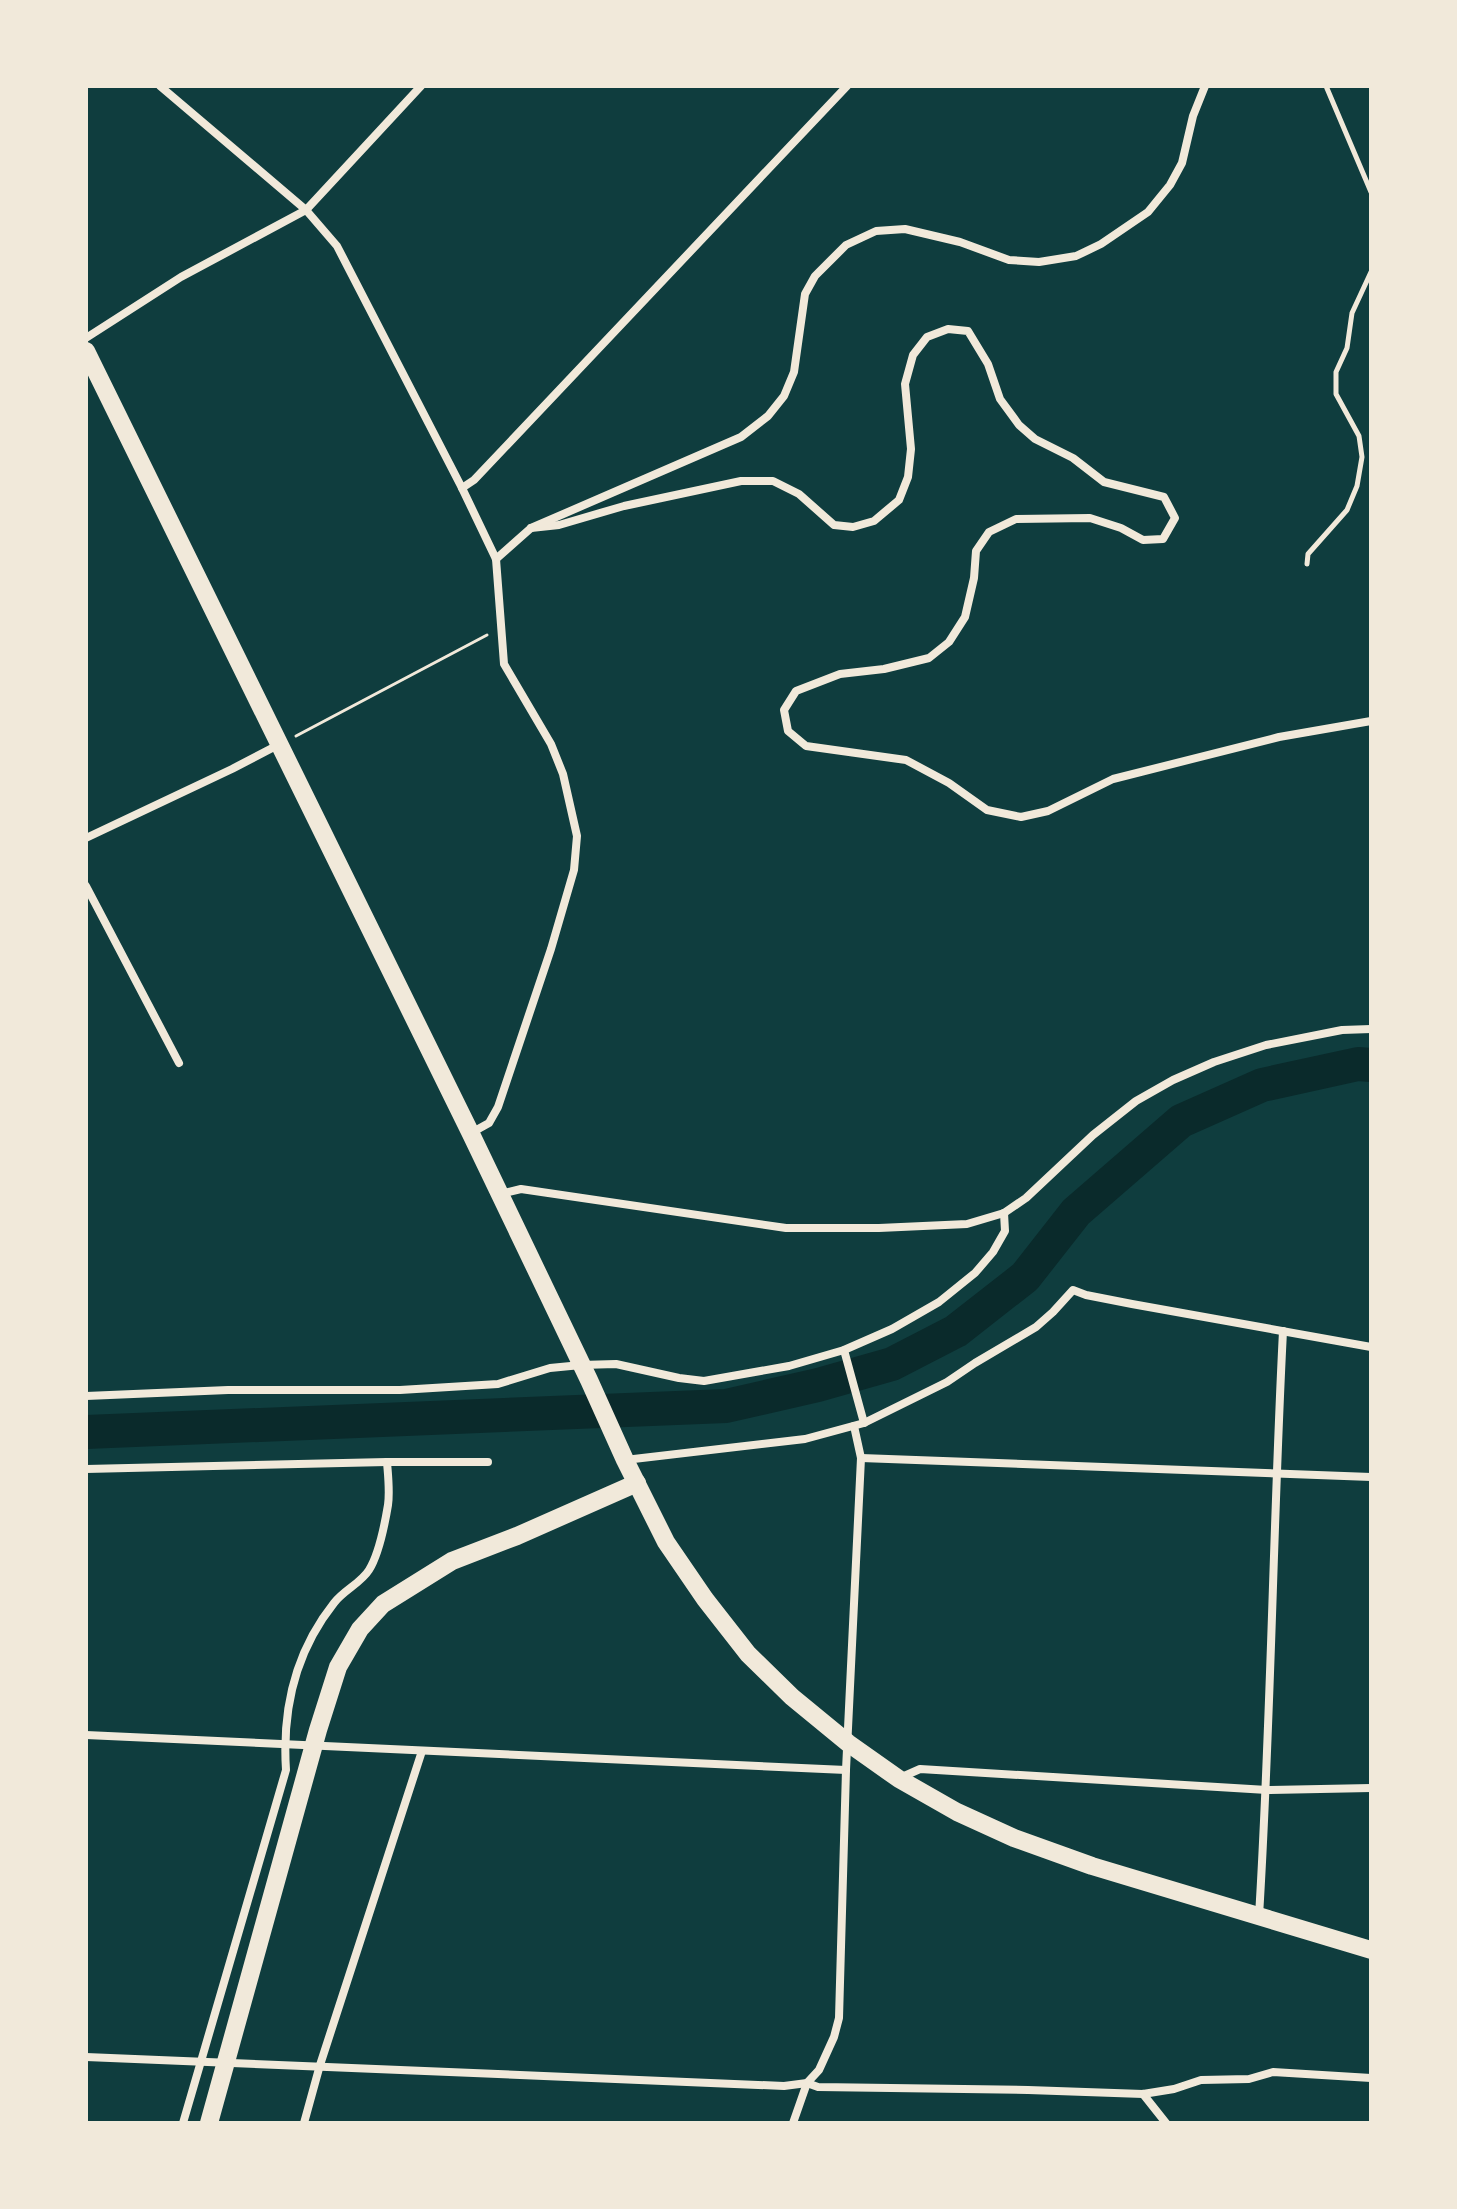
<svg xmlns="http://www.w3.org/2000/svg" width="1457" height="2209" viewBox="0 0 1457 2209" font-family="Georgia,serif">
	<style>
		.lines { fill: none; stroke-linecap: round; stroke-linejoin: round }
		.river { stroke: #0a2a2b; stroke-width: 34 }
		.path { stroke: #f1e9da; stroke-width: 3 }
		.service { stroke: #f1e9da; stroke-width: 5 }
		.minor { stroke: #f1e9da; stroke-width: 8 }
		.trunk { stroke: #f1e9da; stroke-width: 18 }
		.motorway { stroke: #f1e9da; stroke-width: 18 }
	</style>
	<rect width="100%" height="100%" fill="#0f3d3e"/>
	<g class="lines">
		<!-- river -->
		<polyline class="river" points="86,1432 726,1406 818,1385 892,1364 956,1331 1025,1277 1076,1212 1181,1121 1262,1085 1358,1064 1371,1065"/>
		<!-- path -->
		<polyline class="path" points="296,736 487,635"/>
		<!-- service -->
		<g class="service">
			<polyline points="1326,86 1371,192"/>
			<polyline points="1307,564 1308,554 1347,510 1357,486 1362,457 1359,436 1336,394 1336,372 1347,348 1352,313 1371,272"/>
		</g>
		<!-- minor -->
		<g class="minor">
			<polyline points="160,86 306,210 337,246 462,488 496,559 504,664 551,744 563,774 577,836 574,870 551,949 498,1107 489,1123 471,1133"/>
			<polyline points="86,338 181,277 306,210 421,86"/>
			<polyline points="462,488 474,480 847,86"/>
			<polyline points="531,528 559,525 624,506 741,481 773,481 799,494 834,525 853,527 874,521 899,500 908,477 911,449 905,384 913,355 927,337 948,329 968,331 988,364 1000,399 1019,425 1035,439 1073,458 1104,482 1164,497 1175,518 1163,539 1143,540 1121,528 1090,518 1016,519 989,532 976,551 974,578 965,617 949,642 929,658 884,669 840,674 796,691 784,710 788,731 806,746 906,760 949,783 987,810 1021,817 1048,811 1113,779 1279,737 1371,721"/>
			<polyline points="496,559 531,528 741,437 768,416 784,396 794,372 805,294 815,276 846,245 876,231 905,229 960,242 1009,260 1039,262 1076,256 1101,244 1148,212 1170,185 1182,163 1193,116 1205,86"/>
			<polyline points="86,838 232,769 278,745"/>
			<polyline points="86,886 179,1063"/>
			<polyline points="500,1194 521,1189 786,1228 879,1228 967,1224 1004,1213 1026,1198 1093,1135 1136,1101 1173,1080 1214,1062 1266,1045 1342,1030 1371,1029"/>
			<polyline points="844,1350 864,1423"/>
			<polyline points="86,1396 228,1390 400,1390 498,1384 550,1368 581,1365 616,1364 679,1378 704,1381 789,1366 844,1350 892,1329 939,1302 975,1273 993,1252 1005,1231 1004,1213"/>
			<polyline points="861,1458 1371,1477"/>
			<polyline points="625,1460 805,1439 864,1423 947,1382 975,1363 1036,1327 1053,1312 1073,1290 1086,1295 1132,1304 1371,1347"/>
			<polyline points="86,1469 387,1462 488,1462"/>
			<polyline points="86,1735 846,1770"/>
			<polyline points="902,1777 920,1769 1267,1790 1371,1788"/>
			<path d="M1259,1916C1271,1721 1273,1526 1283,1331"/>
			<polyline points="86,2057 784,2086 807,2083 818,2087 1028,2090 1143,2094 1174,2089 1201,2080 1249,2079 1273,2072 1371,2078"/>
			<polyline points="1143,2094 1166,2123"/>
			<path d="M183,2123L286,1770C282,1708 295,1652 334,1603C344,1590 361,1583 369,1570C379,1554 385,1523 388,1505C390,1491 388,1475 387,1462"/>
			<polyline points="304,2123 320,2065 422,1751"/>
			<polyline points="793,2123 807,2083 819,2070 834,2037 839,2018 846,1770 861,1458 854,1426"/>
		</g>
		<!-- trunk -->
		<polyline class="trunk" points="86,351 471,1134 589,1380 625,1460 666,1542 705,1599 748,1654 792,1697 848,1743 899,1779 957,1812 1014,1838 1092,1866 1371,1950"/>
		<!-- motorway -->
		<polyline class="motorway" points="209,2123 318,1730 338,1667 360,1629 383,1604 452,1561 517,1536 637,1483"/>
	</g>
	<!-- border -->
	<rect width="1457" height="2209" fill="none" stroke="#f1e9da" stroke-width="176"/>
</svg>
